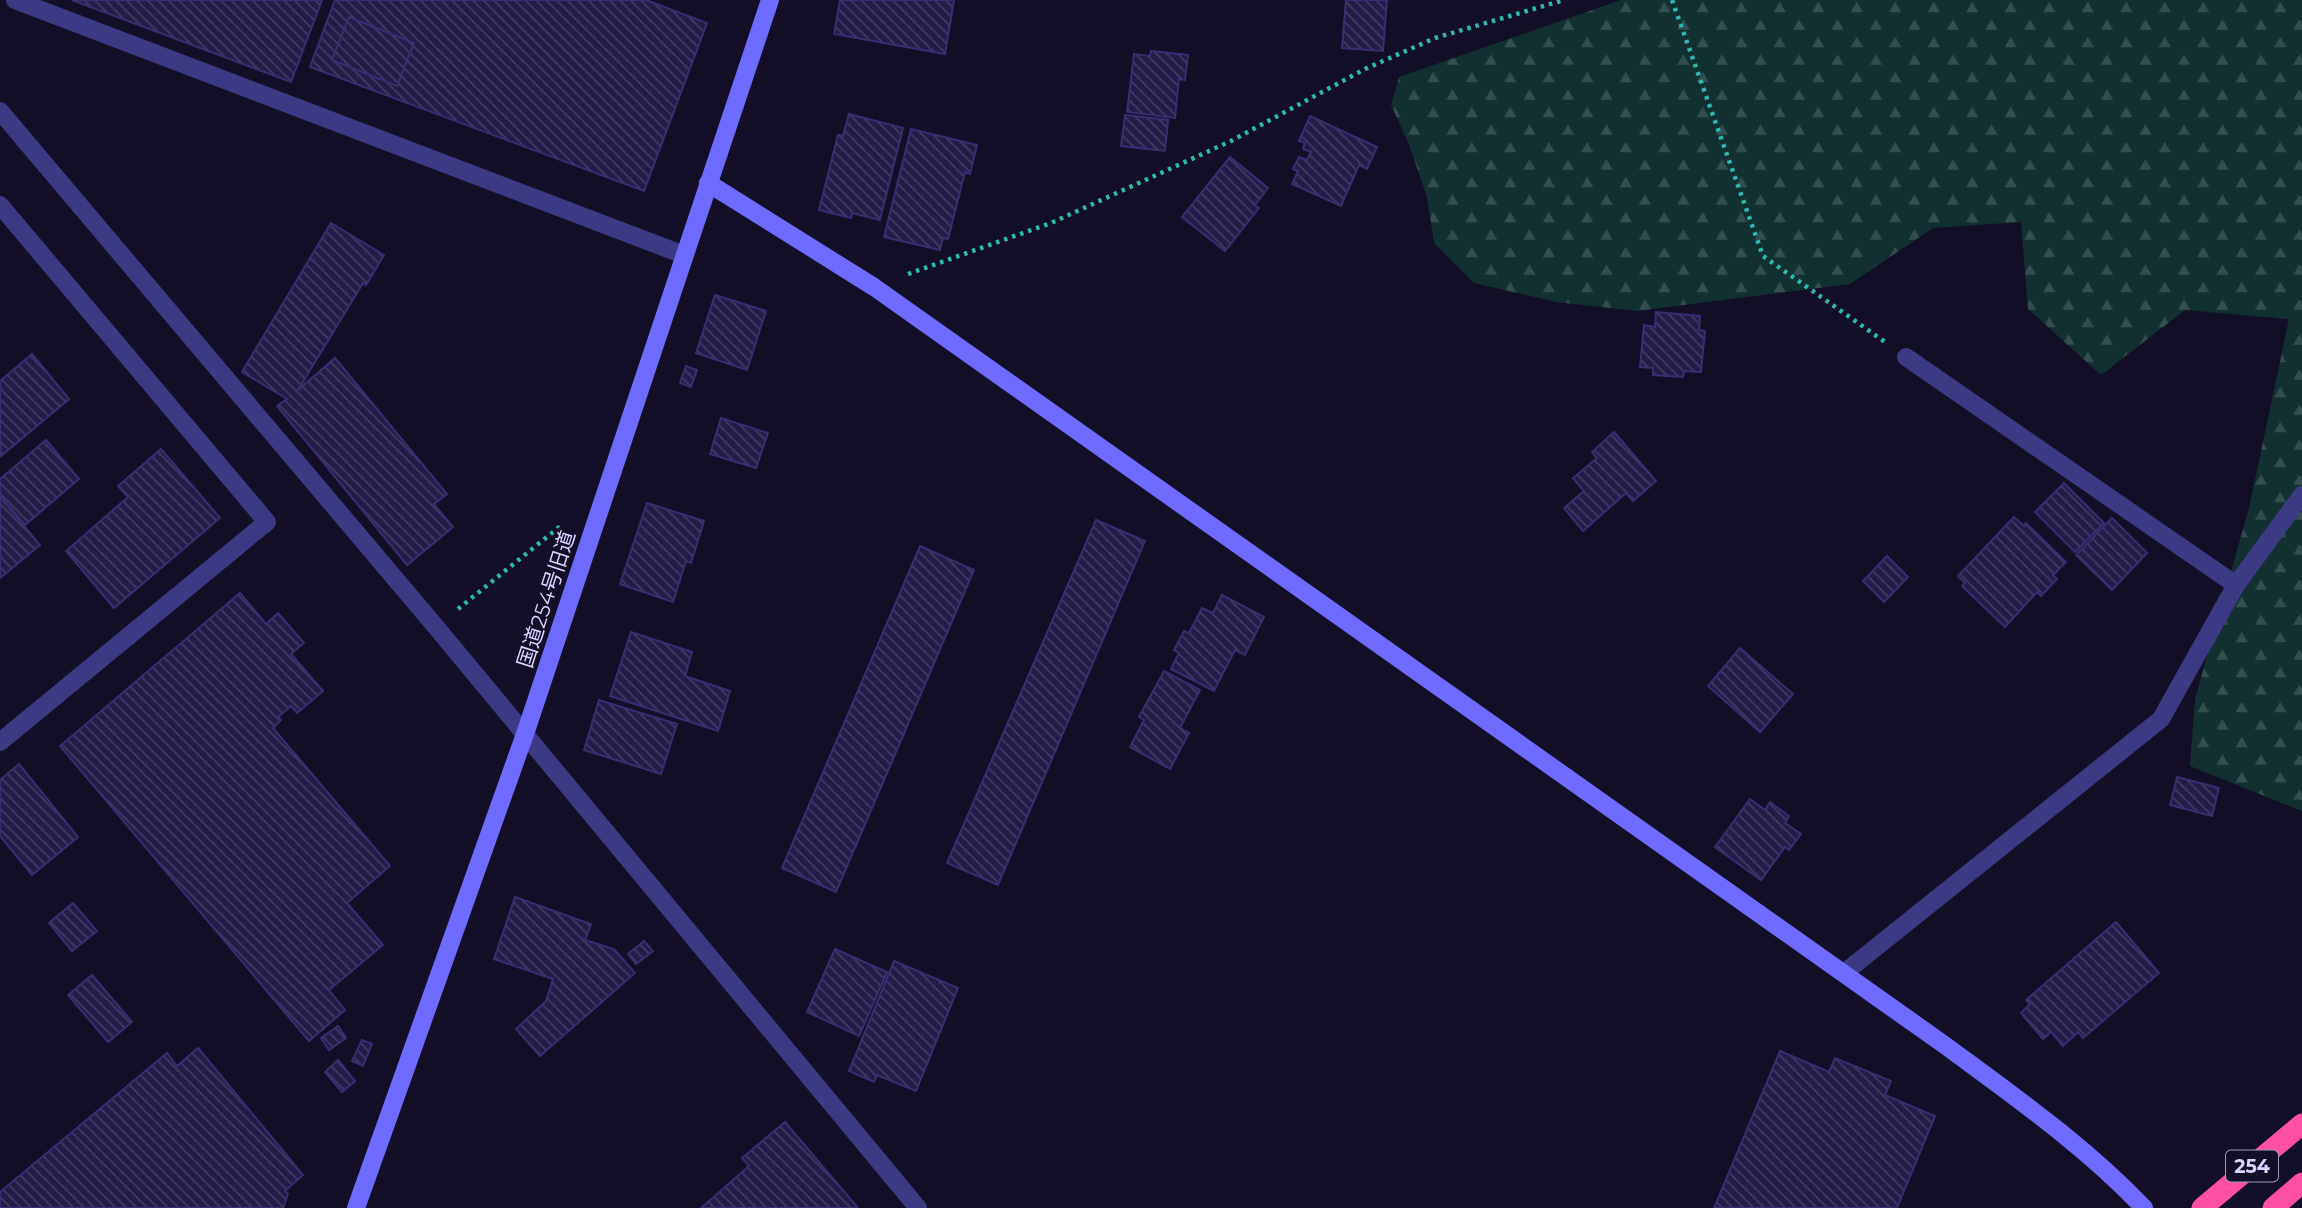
<svg xmlns="http://www.w3.org/2000/svg" width="2302" height="1208" viewBox="0 0 2302 1208" font-family="Montserrat,'Noto Sans JP',sans-serif">
	<style>
		.forest { fill: url(#forest-firs) }
		.building { fill: url(#building-back-hatch); stroke: #3b2d73; stroke-width: 2 }
		.lines { fill: none; stroke-linecap: round; stroke-linejoin: round }
		.path { stroke: #2fb8b0; stroke-width: 4.5; stroke-dasharray: 3.5 5; stroke-linecap: butt }
		.lane { stroke: #3d3a85; stroke-width: 18 }
		.street { stroke: #3d3a85; stroke-width: 18 }
		.secondary { stroke: #6f6bff; stroke-width: 18 }
		.highway { stroke: #ff4fa3; stroke-width: 21 }
		.labels { text-anchor: middle; dominant-baseline: central; stroke-width: 6; stroke-linejoin: round; paint-order: stroke }
		.shield { fill: #130f26; stroke: #9e99be; stroke-width: 2 }
		.shield-label { font-size: 19px; font-weight: bold; fill: #d9d4ff }
		.street-label { font-size: 21px; fill: #d9d4ff; stroke: #130f26 }
	</style>
	<defs>
		<pattern id="forest-firs" width="22" height="20" patternUnits="userSpaceOnUse" patternTransform="scale(1.75)"><rect width="22" height="20" fill="#12302f"/><path d="M5 1l3.5 6h-7zM16 11l3.5 6h-7z" fill="#344d4e"/></pattern>
		<pattern id="building-back-hatch" width="6" height="6" patternUnits="userSpaceOnUse" patternTransform="scale(1.75)"><rect width="6" height="6" fill="#241b47"/><path d="M-1 5l2 2M0 0l6 6M5-1l2 2" fill="none" stroke="#433b63"/></pattern>
	</defs>
	<rect width="100%" height="100%" fill="#130f26"/>
	<!-- forest -->
	<polygon class="forest" points="1621,0 2302,0 2302,811 2190,766 2195,699 2249,508 2289,319 2185,310 2101,375 2028,309 2021,222 1933,228 1850,284 1637,311 1556,302 1474,283 1434,243 1427,197 1408,142 1391,105 1399,77"/>
	<!-- building -->
	<g class="building">
		<polygon points="72,0 322,0 291,82"/>
		<polygon points="335,0 646,0 707,23 644,191 310,67"/>
		<polygon points="840,0 954,0 945,54 834,34"/>
		<polygon points="1346,0 1387,0 1383,51 1342,48"/>
		<polygon points="349,17 414,43 397,86 332,60"/>
		<polygon points="1151,51 1188,55 1185,80 1179,79 1175,118 1127,112 1134,54 1150,56"/>
		<polygon points="849,114 903,128 880,220 852,213 851,218 819,210 838,135 843,136"/>
		<polygon points="1125,115 1168,120 1165,151 1121,146"/>
		<polygon points="1310,116 1377,147 1367,169 1359,165 1341,206 1292,184 1298,171 1293,169 1299,157 1307,160 1311,152 1303,149 1305,143 1299,141"/>
		<polygon points="911,129 977,145 970,174 965,172 948,239 943,238 940,250 884,237"/>
		<polygon points="1230,157 1268,188 1255,205 1259,208 1225,251 1182,217"/>
		<polygon points="331,223 384,255 366,285 363,283 298,390 335,358 447,494 434,504 453,527 407,565 277,406 287,399 242,372"/>
		<polygon points="715,295 766,311 747,370 696,353"/>
		<polygon points="1656,312 1700,316 1699,330 1705,331 1701,372 1684,371 1683,377 1653,375 1653,368 1640,367 1644,325 1655,327"/>
		<polygon points="32,354 69,399 0,457 0,381"/>
		<polygon points="686,366 697,370 691,387 680,383"/>
		<polygon points="721,418 768,433 756,468 710,454"/>
		<polygon points="1614,432 1656,481 1633,501 1626,493 1583,531 1564,508 1584,491 1573,478 1597,458 1592,452"/>
		<polygon points="46,440 79,479 25,525 0,496 0,479"/>
		<polygon points="161,449 220,518 114,608 66,551 128,497 118,486"/>
		<polygon points="2064,483 2104,523 2075,552 2035,512"/>
		<polygon points="0,497 40,545 0,578"/>
		<polygon points="647,503 704,521 691,563 686,561 673,602 620,584"/>
		<polygon points="2014,517 2024,526 2026,523 2066,562 2053,575 2057,579 2041,596 2037,592 2005,627 1962,586 1965,583 1958,576"/>
		<polygon points="2112,518 2147,553 2112,590 2076,555"/>
		<polygon points="1096,520 1145,541 998,885 947,863"/>
		<polygon points="920,546 974,570 836,892 782,868"/>
		<polygon points="1887,556 1908,577 1884,602 1863,581"/>
		<polygon points="240,593 266,624 278,613 304,643 291,654 323,691 297,713 291,706 278,717 281,720 273,728 390,866 347,903 383,945 329,990 345,1010 309,1041 60,746"/>
		<polygon points="1222,595 1264,617 1245,655 1235,650 1214,691 1171,669 1179,653 1174,650 1184,631 1189,633 1202,608 1213,613"/>
		<polygon points="631,632 692,652 685,676 730,691 718,731 610,696"/>
		<polygon points="1740,648 1793,694 1760,732 1708,686"/>
		<polygon points="1164,671 1200,690 1180,728 1189,733 1170,769 1130,747 1144,720 1139,717"/>
		<polygon points="599,700 677,724 661,774 584,750"/>
		<polygon points="19,764 78,837 32,875 0,836 0,780"/>
		<polygon points="2177,777 2219,788 2212,816 2170,805"/>
		<polygon points="1750,799 1765,810 1770,802 1789,816 1785,823 1801,834 1789,850 1785,847 1761,880 1715,847"/>
		<polygon points="515,897 591,924 585,940 614,949 635,973 540,1056 516,1029 546,1001 553,979 494,959"/>
		<polygon points="73,903 97,931 72,951 49,923"/>
		<polygon points="2116,922 2159,973 2083,1038 2078,1032 2063,1046 2051,1032 2043,1039 2021,1013 2030,1004 2026,1000"/>
		<polygon points="644,941 653,951 636,964 628,954"/>
		<polygon points="835,949 887,972 859,1036 807,1012"/>
		<polygon points="894,961 958,988 916,1091 877,1075 874,1082 849,1071"/>
		<polygon points="92,975 132,1022 108,1042 68,995"/>
		<polygon points="338,1026 346,1038 329,1050 321,1038"/>
		<polygon points="362,1040 372,1044 363,1066 352,1061"/>
		<polygon points="198,1048 303,1175 285,1191 288,1194 283,1208 0,1208 0,1192 167,1053 177,1066"/>
		<polygon points="1780,1051 1829,1072 1835,1058 1891,1081 1885,1095 1935,1116 1897,1208 1714,1208"/>
		<polygon points="338,1060 355,1081 342,1092 325,1072"/>
		<polygon points="785,1122 858,1208 701,1208 749,1166 742,1158"/>
	</g>
	<g class="lines">
		<!-- path -->
		<g class="path">
			<polyline points="1672,0 1763,256 1885,342"/>
			<polyline points="908,274 1051,223 1231,141 1365,69 1435,38 1564,0"/>
			<polyline points="458,609 563,524"/>
		</g>
		<!-- lane -->
		<polyline class="lane" points="1906,357 2236,585"/>
		<!-- street -->
		<g class="street">
			<polyline points="15,0 684,255"/>
			<polyline points="0,111 436,627 918,1208"/>
			<polyline points="0,205 267,522 0,742"/>
			<polyline points="1844,973 2161,719 2236,585 2302,495"/>
		</g>
		<!-- secondary -->
		<g class="secondary">
			<path d="M708,183L874,287L1946,1046C2015,1097 2085,1146 2144,1208"/>
			<polyline points="356,1208 525,734 770,0"/>
		</g>
		<!-- highway -->
		<g class="highway">
			<polyline points="2202,1208 2302,1124"/>
			<polyline points="2273,1208 2302,1183"/>
		</g>
	</g>
	<g class="labels">
		<!-- shield labels -->
		<rect class="shield" x="2226" y="1150.5" width="52" height="31" rx="5"/>
		<g class="shield-label">
			<text x="2252" y="1166">254</text>
		</g>
		<!-- street labels -->
		<g class="street-label">
			<text transform="translate(546 599) rotate(-72)">国道254号旧道</text>
		</g>
	</g>
</svg>
